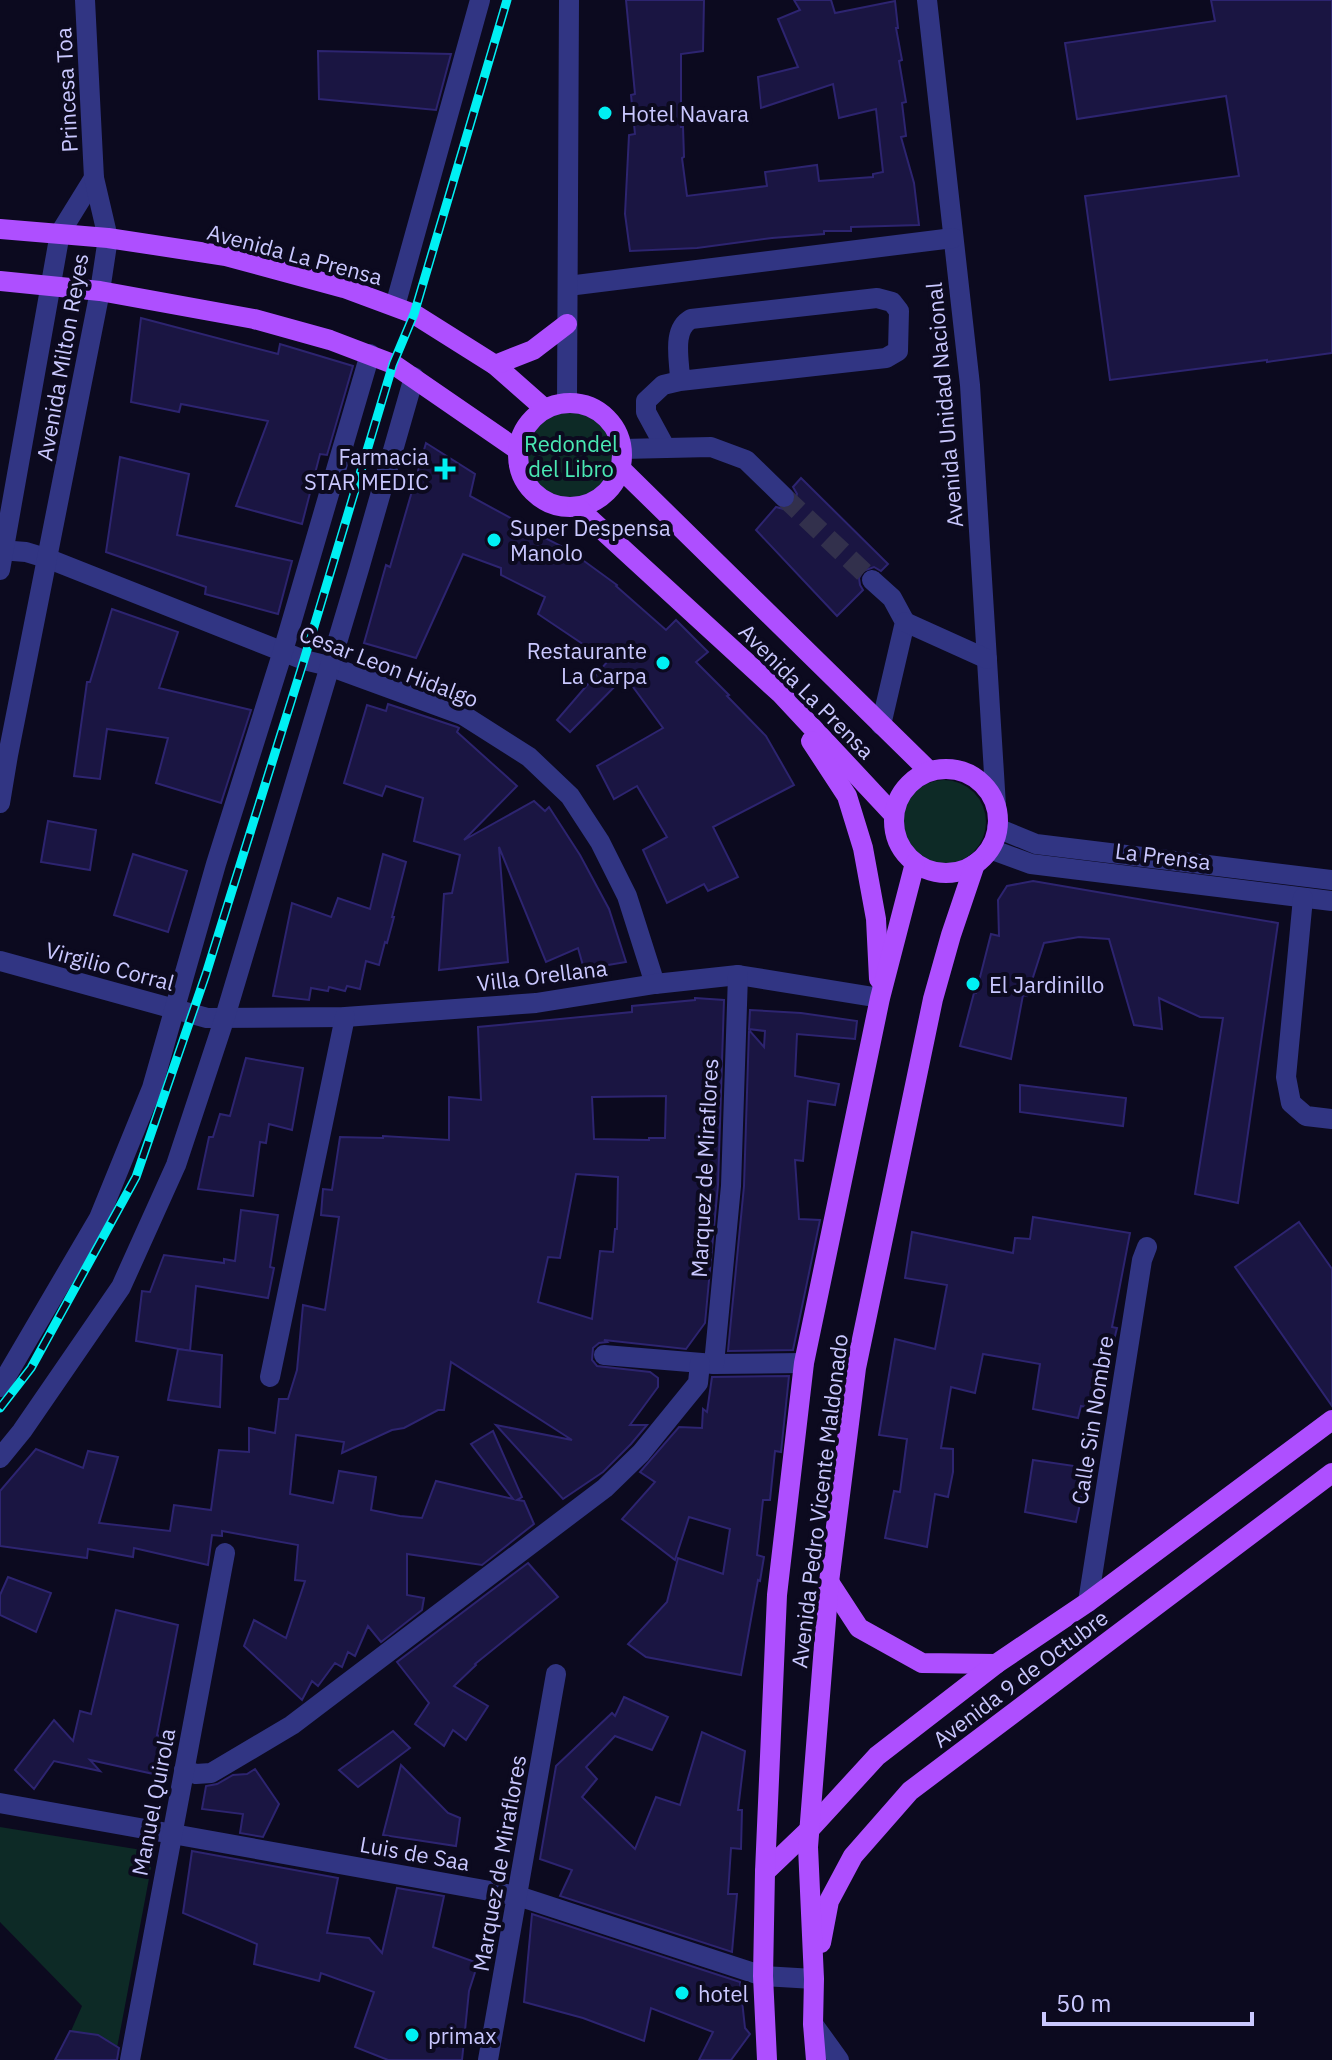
<svg xmlns="http://www.w3.org/2000/svg" width="1332" height="2060" viewBox="0 0 1332 2060" font-family="'IBM Plex Sans',sans-serif">
	<style>
		.green { fill: #0d2a26 }
		.building { fill: #1a1542; stroke: #2d2470; stroke-width: 2; fill-rule: evenodd }
		.lines { fill: none; stroke-linecap: round; stroke-linejoin: round }
		.minor-tunnel { stroke: #32304c; stroke-width: 20; stroke-dasharray: 20 10; stroke-linecap: butt }
		.minor { stroke: #313583; stroke-width: 20 }
		.major { stroke: #ae4fff; stroke-width: 20 }
		.rail-casing { stroke: #00f0f3; stroke-width: 9 }
		.rail { stroke: #0c0a1f; stroke-width: 6; stroke-dasharray: 18; stroke-linecap: butt }
		.poi-dot { fill: #00f0f3; stroke: #0c0a1f; stroke-width: 3 }
		.labels { text-anchor: middle; dominant-baseline: central; stroke-width: 8; stroke-linejoin: round; paint-order: stroke }
		.street-label { font-size: 22px; fill: #cac8ff; stroke: #0c0a1f }
		.poi-label { font-size: 22px; fill: #cac8ff; stroke: #0c0a1f; text-anchor: start }
		.park-label { font-size: 22px; fill: #4ae9b4; stroke: #0c0a1f }
	</style>
	<rect width="100%" height="100%" fill="#0c0a1f"/>
	<!-- green -->
	<g class="green">
		<circle cx="571" cy="456" r="44"/>
		<circle cx="944" cy="822" r="42"/>
		<polygon points="0,1827 154,1852 117,2048 85,2034 71,2031 82,2006 0,1922"/>
	</g>
	<!-- building -->
	<g class="building">
		<polygon points="626,0 704,0 703,51 681,54 681,127 683,127 684,157 682,158 687,196 767,186 765,172 817,165 819,181 873,177 873,174 883,172 876,109 839,118 833,84 761,108 758,77 798,67 778,19 800,10 794,0 831,0 835,13 895,1 898,28 896,28 902,60 899,61 906,102 902,103 906,136 901,137 914,183 919,225 851,227 851,231 824,231 824,234 772,238 697,248 630,251 625,214 629,135 635,134 631,95 635,94"/>
		<polygon points="1211,0 1332,0 1332,353 1267,362 1267,360 1110,380 1085,196 1239,176 1226,96 1077,119 1065,43 1215,21"/>
		<polygon points="318,51 451,54 436,110 319,99"/>
		<polygon points="141,318 278,354 280,344 353,366 327,455 320,454 302,524 236,506 268,421 181,404 179,412 131,402"/>
		<polygon points="426,443 475,474 470,496 529,528 529,530 569,550 617,585 616,586 666,630 676,620 708,652 696,662 729,695 727,696 766,736 794,785 713,827 738,877 708,891 704,884 667,903 643,850 667,837 637,786 614,799 597,766 663,728 625,676 570,732 557,720 608,661 538,614 545,597 501,575 501,568 463,554 416,658 364,643 386,565 390,567"/>
		<polygon points="120,457 189,474 177,535 292,561 278,614 205,594 206,587 106,552"/>
		<polygon points="801,478 888,564 881,571 874,567 863,571 859,578 860,585 863,590 837,616 756,530 776,507 787,510 794,505 797,494 793,487"/>
		<polygon points="112,609 178,632 159,688 251,710 221,803 156,783 168,738 107,729 100,779 74,776 87,682 90,682"/>
		<polygon points="388,704 457,727 459,728 457,732 517,786 464,840 534,801 545,811 549,807 580,855 609,909 626,962 584,969 578,948 546,962 499,847 508,962 439,970 444,894 452,893 460,855 414,841 423,798 386,786 382,796 344,783 367,705 386,711"/>
		<polygon points="48,821 96,830 90,870 41,862"/>
		<polygon points="133,854 187,871 168,932 114,915"/>
		<polygon points="383,854 406,862 392,917 394,917 387,943 385,942 379,965 366,961 360,989 347,986 345,991 329,987 328,991 311,988 309,1000 273,996 292,903 331,917 338,898 370,909"/>
		<polygon points="1033,881 1278,923 1238,1203 1195,1194 1223,1018 1200,1017 1159,998 1162,1029 1134,1025 1109,939 1079,937 1044,943 1027,996 1023,995 1011,1059 960,1046 974,993 976,993 991,934 999,936 998,900 1007,886"/>
		<path d="M695,998L724,1000L718,1185L705,1323L686,1349L604,1340L607,1342L599,1343L593,1348L592,1360L597,1366L650,1372L658,1378V1387L630,1425H647L631,1444L603,1472L563,1499L496,1425L572,1440L451,1362L444,1410H438L404,1428L392,1430L342,1453L344,1442L296,1435L290,1494L333,1503L339,1471L376,1477L371,1510L400,1516L422,1518L436,1481L513,1499L471,1444L493,1431L522,1497L517,1500L524,1501L534,1524L482,1565L407,1554V1595L424,1598L422,1610L381,1642L368,1626L355,1656L348,1652L342,1667L335,1663L318,1686L312,1681L302,1700L244,1646L254,1620L286,1638L305,1581L295,1580L298,1545L222,1531V1536L212,1535L208,1565L134,1548L133,1557L88,1549L87,1558L0,1546V1491L36,1449L83,1468L88,1451L118,1457L99,1523L170,1531L174,1505L211,1510L219,1450L249,1452V1428L275,1433L279,1399H288L297,1370L303,1305L325,1310L339,1217L321,1215L323,1189L332,1190L340,1137L383,1138V1136L449,1140V1097L481,1100L478,1027L632,1012V1006L695,1000ZM666,1096L665,1138H649V1140L594,1139L592,1097ZM576,1174L618,1177L617,1229H615L613,1252L600,1251L592,1319L538,1302L548,1257L560,1258Z"/>
		<polygon points="750,1010 801,1013 857,1021 855,1039 797,1034 795,1076 839,1084 835,1105 808,1101 803,1161 795,1160 799,1219 820,1220 793,1350 728,1351 744,1186 749,1030 764,1047 765,1031 749,1029"/>
		<polygon points="246,1058 303,1068 292,1130 269,1124 266,1143 260,1142 253,1196 198,1189 209,1137 213,1137 220,1114 230,1116"/>
		<polygon points="1020,1085 1126,1098 1123,1126 1020,1112"/>
		<polygon points="241,1210 278,1215 270,1267 274,1268 268,1298 196,1286 190,1351 136,1341 142,1291 150,1292 164,1255 224,1263 224,1259 235,1261"/>
		<polygon points="1033,1217 1130,1233 1112,1327 1117,1328 1105,1377 1103,1376 1094,1409 1081,1406 1078,1418 1033,1409 1040,1364 983,1354 975,1393 951,1387 941,1448 953,1449 953,1472 948,1497 935,1494 927,1547 885,1538 894,1491 900,1492 907,1439 879,1435 895,1339 935,1349 947,1285 905,1278 912,1232 1013,1253 1015,1238 1030,1239"/>
		<polygon points="1299,1222 1332,1269 1332,1406 1235,1267"/>
		<polygon points="178,1349 222,1355 220,1407 168,1400"/>
		<polygon points="789,1376 781,1452 775,1451 770,1500 763,1500 757,1555 764,1557 760,1581 758,1580 741,1675 646,1657 628,1644 667,1602 678,1558 723,1574 730,1529 689,1517 675,1560 622,1519 655,1482 640,1472 679,1427 702,1428 703,1409 707,1412 712,1377"/>
		<polygon points="1033,1460 1088,1468 1076,1522 1025,1512"/>
		<polygon points="528,1563 558,1597 475,1664 476,1665 454,1686 488,1706 466,1740 453,1730 444,1746 415,1724 429,1703 397,1662"/>
		<polygon points="8,1577 51,1593 36,1632 0,1615 0,1595"/>
		<polygon points="116,1610 178,1625 157,1735 164,1737 158,1775 90,1760 100,1771 54,1761 34,1789 15,1770 54,1720 73,1741 80,1711 91,1714"/>
		<polygon points="624,1697 668,1717 652,1750 615,1736 586,1767 597,1779 582,1797 635,1849 656,1797 680,1805 702,1732 745,1751 738,1810 742,1810 741,1849 731,1848 728,1894 737,1894 732,1952 560,1896 572,1870 540,1859 556,1766 612,1713 615,1716"/>
		<polygon points="393,1731 410,1748 358,1787 339,1770"/>
		<polygon points="401,1765 448,1813 460,1818 456,1846 383,1835"/>
		<polygon points="255,1769 279,1804 263,1837 240,1833 243,1814 202,1809 206,1786 217,1784 233,1775 247,1774"/>
		<polygon points="192,1851 338,1878 327,1933 369,1938 382,1953 397,1888 444,1896 433,1947 478,1963 469,1991 462,2060 388,2060 355,2047 374,1992 321,1973 319,1981 254,1964 257,1944 183,1913"/>
		<polygon points="532,1914 740,1982 745,2028 750,2034 731,2060 699,2060 713,2032 651,2008 644,2041 583,2018 524,2002"/>
		<polygon points="70,2031 98,2035 119,2048 117,2060 55,2060"/>
	</g>
	<g class="lines">
		<!-- minor-tunnel -->
		<polyline class="minor-tunnel" points="784,497 872,580"/>
		<!-- minor -->
		<g class="minor">
			<polyline points="927,0 970,385 996,806"/>
			<polyline points="568,286 953,238"/>
			<polyline points="395,306 480,0"/>
			<polyline points="567,402 569,0"/>
			<path d="M665,447L646,412V401L663,385L680,381L886,358L898,351L899,311L892,302L877,298L691,319C671,330 680,361 680,381"/>
			<polyline points="622,449 711,447 746,460 784,497"/>
			<polyline points="0,550 26,552 49,559 304,660 329,666 463,715 529,757 570,796 600,842 627,896 655,984"/>
			<polyline points="0,570 60,233 94,178"/>
			<polyline points="872,580 892,598 905,622 881,725"/>
			<polyline points="905,622 987,659"/>
			<polyline points="0,803 8,755 100,291 108,238 94,178 85,0"/>
			<polyline points="997,828 1036,844 1332,880"/>
			<polyline points="990,849 1031,864 1332,901"/>
			<polyline points="1303,898 1286,1077 1291,1103 1306,1116 1332,1119"/>
			<polyline points="0,961 207,1018 345,1017 536,1003 655,984 738,975 880,998"/>
			<polyline points="604,1355 714,1364 804,1363"/>
			<polyline points="714,1364 731,1186 738,975"/>
			<polyline points="270,1377 345,1017"/>
			<polyline points="0,1387 99,1218 152,1088 216,864 283,651 370,354"/>
			<polyline points="0,1458 22,1431 121,1287 176,1165 225,1017 359,569 414,377"/>
			<polyline points="1088,1602 1142,1260 1147,1247"/>
			<polyline points="184,1770 196,1774 211,1773 292,1725 317,1706 605,1488 641,1453 698,1383 700,1363"/>
			<polyline points="0,1803 518,1896 763,1976 814,1979"/>
			<polyline points="813,2024 839,2060"/>
			<polyline points="130,2060 225,1553"/>
			<polyline points="488,2060 556,1674"/>
		</g>
		<!-- major -->
		<g class="major">
			<polyline points="0,229 108,238 226,256 344,288 414,314 495,365 545,409"/>
			<polyline points="0,281 100,291 254,319 330,340 393,364 518,450"/>
			<polyline points="495,365 533,350 567,324"/>
			<circle cx="570" cy="455" r="52"/>
			<polyline points="620,468 929,771"/>
			<polyline points="577,507 781,694 894,815"/>
			<polyline points="811,741 847,796 863,848 876,919 879,979"/>
			<circle cx="946" cy="821" r="52"/>
			<polyline points="829,1582 859,1628 922,1663 996,1664"/>
			<polyline points="765,1872 810,1829 877,1756 996,1664 1088,1602 1332,1420"/>
			<polyline points="821,1943 829,1901 853,1856 910,1791 1332,1473"/>
			<polyline points="767,2060 763,1976 765,1872 777,1595 804,1363 880,998 915,863"/>
			<polyline points="816,2060 813,2024 814,1979 808,1847 829,1582 856,1368 933,999 951,935 975,864"/>
		</g>
		<defs>
			<polyline id="rail" points="0,1408 31,1368 136,1177 206,974 304,660 393,364 414,314 507,0"/>
		</defs>
		<!-- rail casing -->
		<use href="#rail" class="rail-casing"/>
		<!-- rail -->
		<use href="#rail" class="rail"/>
	</g>
	<!-- markers -->
	<g class="poi-dot">
		<circle cx="605" cy="113" r="8"/>
		<path d="M441 457h8v8h8v8h-8v8h-8v-8h-8v-8h8z"/>
		<circle cx="494" cy="540" r="8"/>
		<circle cx="663" cy="663" r="8"/>
		<circle cx="973" cy="984" r="8"/>
		<circle cx="682" cy="1993" r="8"/>
		<circle cx="412" cy="2035" r="8"/>
	</g>
	<g class="labels">
		<!-- street labels -->
		<g class="street-label">
			<text transform="translate(66 90) rotate(-93)">Princesa Toa</text>
			<text transform="translate(295 254) rotate(15)">Avenida La Prensa</text>
			<text transform="translate(62 357) rotate(-80)">Avenida Milton Reyes</text>
			<text transform="translate(944 405) rotate(-95)">Avenida Unidad Nacional</text>
			<text transform="translate(389 666) rotate(21)">Cesar Leon Hidalgo</text>
			<text transform="translate(807 691) rotate(45)">Avenida La Prensa</text>
			<text transform="translate(1163 856) rotate(7)">La Prensa</text>
			<text transform="translate(110 966) rotate(15)">Virgilio Corral</text>
			<text transform="translate(542 975) rotate(-7)">Villa Orellana</text>
			<text transform="translate(704 1168) rotate(-87)">Marquez de Miraflores</text>
			<text transform="translate(1092 1420) rotate(-81)">Calle Sin Nombre</text>
			<text transform="translate(819 1501) rotate(-83)">Avenida Pedro Vicente Maldonado</text>
			<text transform="translate(1020 1678) rotate(-37)">Avenida 9 de Octubre</text>
			<text transform="translate(153 1802) rotate(-79)">Manuel Quirola</text>
			<text transform="translate(415 1853) rotate(10)">Luis de Saa</text>
			<text transform="translate(499 1863) rotate(-80)">Marquez de Miraflores</text>
		</g>
		<!-- poi labels -->
		<g class="poi-label">
			<text x="621" y="113">Hotel Navara</text>
			<text x="429" y="456" text-anchor="end">Farmacia<tspan x="429" dy="25">STAR MEDIC</tspan></text>
			<text x="510" y="527">Super Despensa<tspan x="510" dy="25">Manolo</tspan></text>
			<text x="647" y="650" text-anchor="end">Restaurante<tspan x="647" dy="25">La Carpa</tspan></text>
			<text x="989" y="984">El Jardinillo</text>
			<text x="698" y="1993">hotel</text>
			<text x="428" y="2035">primax</text>
		</g>
		<!-- park labels -->
		<g class="park-label">
			<text x="571" y="443">Redondel<tspan x="571" dy="25">del Libro</tspan></text>
		</g>
	</g>
	<!-- scale -->
	<path d="M1044 2012v12h208v-12" fill="none" stroke="#cac8ff" stroke-width="4"/>
	<text x="1056" y="2012" font-size="24" fill="#cac8ff" stroke="#0c0a1f" stroke-width="6" paint-order="stroke">50 m</text>
</svg>
